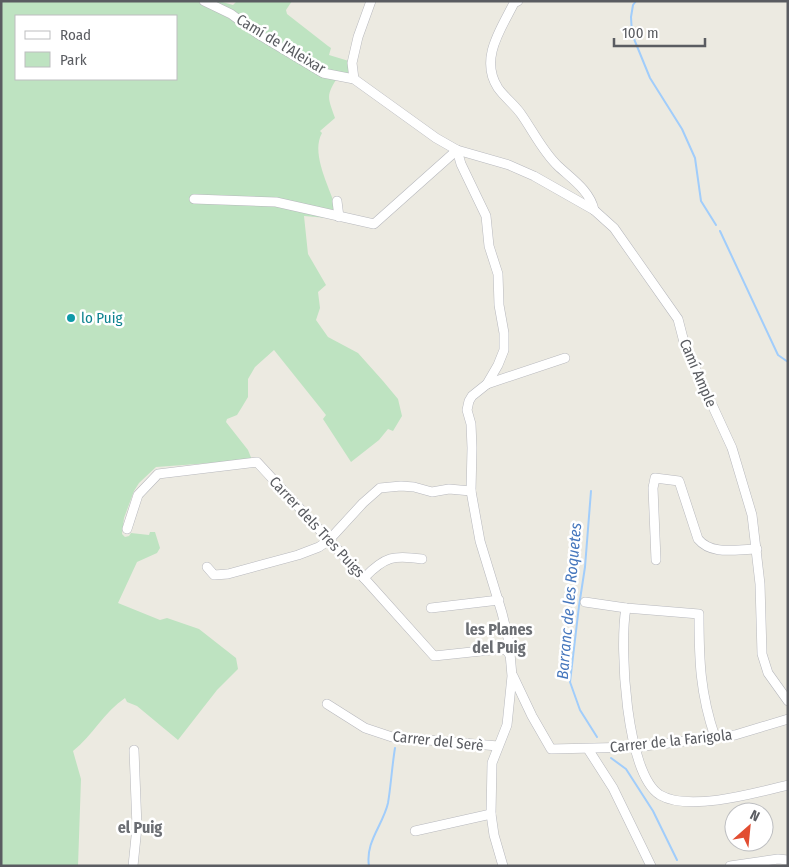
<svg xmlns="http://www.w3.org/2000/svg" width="789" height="867" viewBox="0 0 789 867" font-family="'Fira Sans Condensed',sans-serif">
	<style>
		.green { fill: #bee3c1; fill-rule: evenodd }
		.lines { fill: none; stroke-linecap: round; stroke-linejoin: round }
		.stream { stroke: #a1cdfb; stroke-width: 2 }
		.minor-casing { stroke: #b7b8bd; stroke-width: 10 }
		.minor { stroke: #fff; stroke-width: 9 }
		.culture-dot { fill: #0f9aa8; stroke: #fff; stroke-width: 2 }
		.labels { text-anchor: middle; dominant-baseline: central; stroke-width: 5; stroke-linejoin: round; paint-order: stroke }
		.street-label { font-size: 15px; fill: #5a5c61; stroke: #fff }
		.culture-label { font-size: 15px; fill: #0d838f; stroke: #fff; text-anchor: start }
		.water-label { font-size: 16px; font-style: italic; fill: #4677bd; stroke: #fff }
		.neighbourhood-label { font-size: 16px; font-weight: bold; fill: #6b6e73; stroke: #fff }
	</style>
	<rect width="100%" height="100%" fill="#eceae1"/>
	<!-- green -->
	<path class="green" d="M1,1H219L233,5L237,1H292L286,10L287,14L328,46L331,48L329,55L352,62V74L339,75C326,96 327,95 335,118L320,131L322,133C309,156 334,194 339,219L304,216L308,254L326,285L318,292L320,308L316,320L328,337L358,353L383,381L398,399L402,416L393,431L388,429L379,440L351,462L323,419L326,415L274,350L255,367L248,379V397L242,407L237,415L227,419L226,422L248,450L252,460L156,467L139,483L134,491L124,518L122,534L125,537L129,536L131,533L149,535L150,532H155L160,548L157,553L137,562L118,603L160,620L167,618L199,629L236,658L238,669L217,690L178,740L137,706L127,702L125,698C104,712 93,735 73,751L81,779L78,866H1ZM16,16H176V79H16Z"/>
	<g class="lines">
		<!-- stream -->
		<g class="stream">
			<polyline points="636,1 633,5 631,17 632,34 650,78 682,129 695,158 701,201 716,225"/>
			<polyline points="720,231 778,355 788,362"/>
			<polyline points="591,491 585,567 579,606 570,682 580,710 597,737"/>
			<polyline points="611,758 626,769 653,811 677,860"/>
			<path d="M369,866C365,842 383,825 388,803C391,785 392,766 395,748"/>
		</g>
		<defs>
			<g id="minor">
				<polyline points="204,1 231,14 258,34 323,73 354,79 436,138 457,150 509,165 534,176 594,210 614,228 678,319 685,346 732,448 752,515 760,584 762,654 768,673 788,701"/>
				<path d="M518,1L514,3C501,29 479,59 498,88C505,98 514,104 521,114C533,131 543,152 558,166C572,179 590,191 594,210"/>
				<polyline points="354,79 352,63 358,37 371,1"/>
				<polyline points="457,150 461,164 486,216 489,246 498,274 499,305 504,333 504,350 498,365 487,384 472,396 469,401 467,410 471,424 472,448 471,491 480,541 502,613 509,642 512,676 507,725 492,763 491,814 494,835 503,866"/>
				<polyline points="194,199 276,202 374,224 457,150"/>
				<polyline points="337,201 339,217"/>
				<polyline points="487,384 565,358"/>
				<polyline points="127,529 138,495 158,474 257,462 364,578 434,656 500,649 506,650 510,655"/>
				<path d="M656,560L653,488L655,478L679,481L698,539C712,556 737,549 757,549"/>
				<polyline points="207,567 214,575 228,574 298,555 319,547 329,540 363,503 380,488 401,486 414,487 432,492 449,489 471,491"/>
				<path d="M364,578C385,556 394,555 422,559"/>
				<path d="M585,602L626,608L699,614C699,660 700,693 715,737"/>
				<polyline points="431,608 499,600"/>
				<path d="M626,608C619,646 626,774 660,795C689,812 756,793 788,785"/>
				<polyline points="513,676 532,716 551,749 636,747 735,735 788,719"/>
				<polyline points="327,704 365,728 392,737 498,746"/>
				<polyline points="588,749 613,788 651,866"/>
				<polyline points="415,831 491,814"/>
				<polyline points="133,866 137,827 134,750"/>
				<polyline points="730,866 778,859 788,860"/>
			</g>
		</defs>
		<!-- minor casing -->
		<use href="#minor" class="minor-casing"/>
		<!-- minor -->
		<use href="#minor" class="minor"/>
	</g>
	<!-- markers -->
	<circle class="culture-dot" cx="71" cy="318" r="5"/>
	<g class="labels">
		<!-- street labels -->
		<g class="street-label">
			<text transform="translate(281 44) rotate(31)">Camí de l'Aleixar</text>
			<text transform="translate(698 373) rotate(67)">Camí Ample</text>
			<text transform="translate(317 527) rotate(47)">Carrer dels Tres Puigs</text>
			<text transform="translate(438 741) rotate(6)">Carrer del Serè</text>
			<text transform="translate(671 741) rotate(-6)">Carrer de la Farigola</text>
		</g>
		<!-- culture labels -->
		<g class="culture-label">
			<text x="81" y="318">lo Puig</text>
		</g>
		<!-- water labels -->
		<g class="water-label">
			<text transform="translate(569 601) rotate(-85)">Barranc de les Roquetes</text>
		</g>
		<!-- neighbourhood labels -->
		<g class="neighbourhood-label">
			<text x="499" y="629">les Planes<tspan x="499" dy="18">del Puig</tspan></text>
			<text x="140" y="827">el Puig</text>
		</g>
	</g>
	<!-- border -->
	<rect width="789" height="867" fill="none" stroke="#5a5c61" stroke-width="5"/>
	<!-- legend -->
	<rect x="15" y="15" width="162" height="65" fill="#ffffff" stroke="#bdbec0"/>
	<rect x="25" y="31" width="25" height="8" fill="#ffffff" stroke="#bdbec0"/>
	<text x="60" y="40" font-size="15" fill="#5a5c61">Road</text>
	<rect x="25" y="52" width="25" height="15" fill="#bee3c1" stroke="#bdbec0"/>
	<text x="60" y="65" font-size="15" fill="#5a5c61">Park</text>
	<!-- north arrow -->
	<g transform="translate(749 827) rotate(27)"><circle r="24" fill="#ffffff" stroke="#bdbec0"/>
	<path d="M0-4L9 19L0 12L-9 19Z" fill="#e24d31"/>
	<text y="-8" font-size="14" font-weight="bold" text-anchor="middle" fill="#5a5c61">N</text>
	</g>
	<!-- scale -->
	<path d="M614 38v8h91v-8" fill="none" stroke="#5a5c61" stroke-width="2.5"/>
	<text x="622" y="38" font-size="15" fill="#5a5c61" stroke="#ffffff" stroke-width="4" paint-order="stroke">100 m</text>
</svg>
